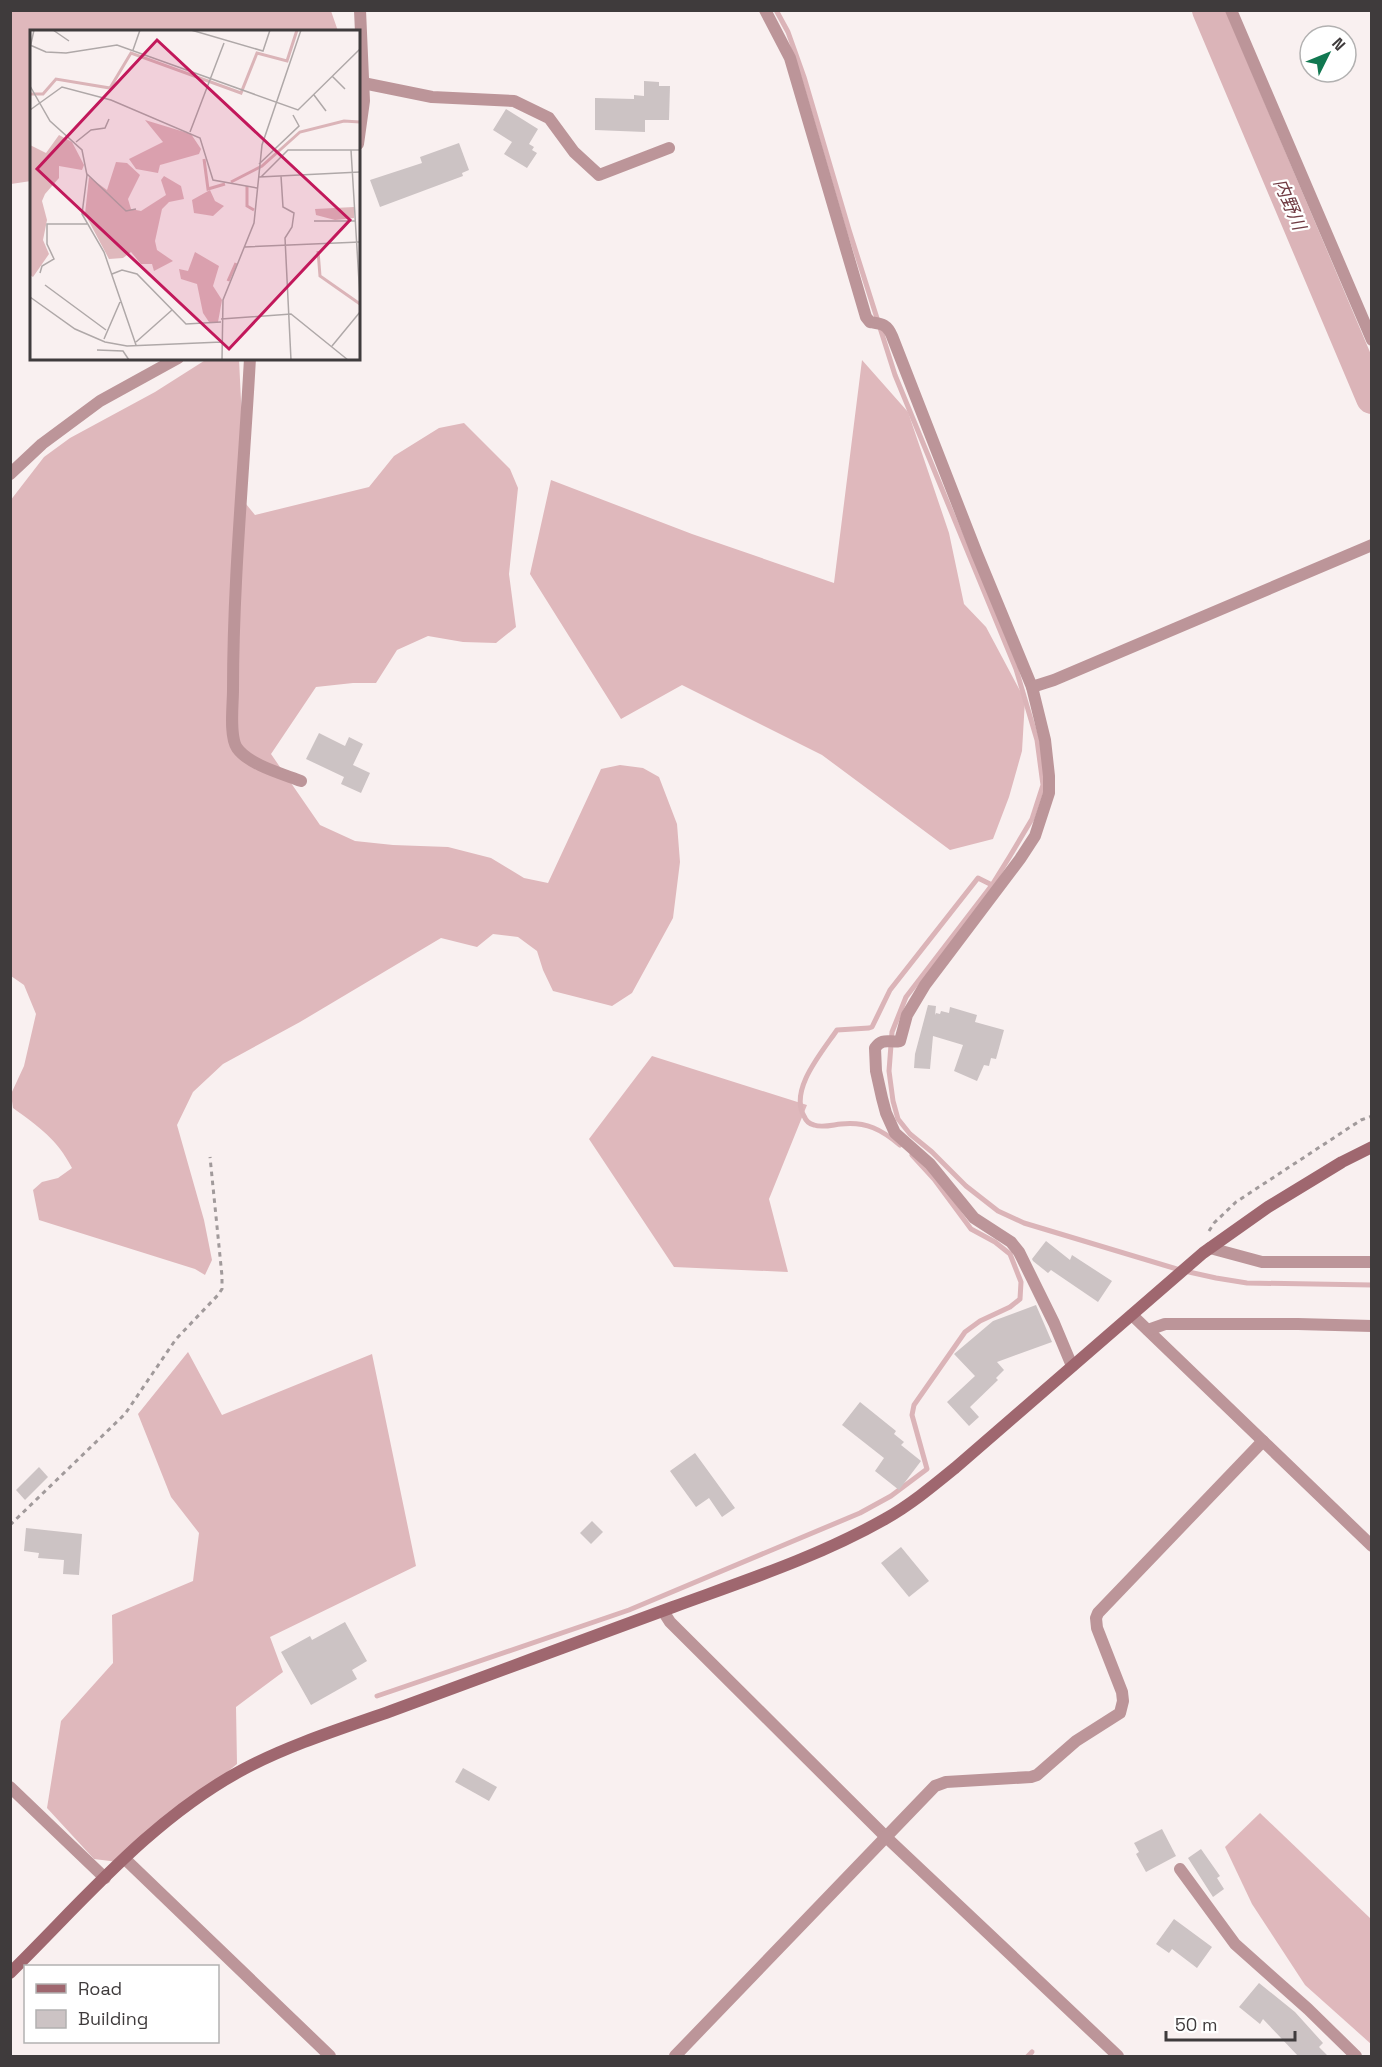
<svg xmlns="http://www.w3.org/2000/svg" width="1382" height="2067" viewBox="0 0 1382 2067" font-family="'Space Grotesk','Noto Sans JP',sans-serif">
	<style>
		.forest { fill: #dfb8bc }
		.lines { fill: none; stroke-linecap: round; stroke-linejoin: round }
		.stream { stroke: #dbb4b8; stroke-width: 5 }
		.river { stroke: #dbb4b8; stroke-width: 32 }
		.building { fill: #ccc3c4 }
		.path { stroke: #a19a9b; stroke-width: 3; stroke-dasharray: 4.5 4.5; stroke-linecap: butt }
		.street { stroke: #bc9599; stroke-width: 12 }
		.secondary { stroke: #9f676f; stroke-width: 12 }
		.labels { text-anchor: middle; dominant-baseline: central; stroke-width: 4.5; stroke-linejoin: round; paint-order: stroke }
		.water-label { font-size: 18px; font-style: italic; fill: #703b43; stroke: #fff }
		.inset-river { fill: none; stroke: #dbb4b8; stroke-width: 3 }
		.inset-road { fill: none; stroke: #afa8a8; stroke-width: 1.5 }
		.view { fill: #c2185b; fill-opacity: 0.15; stroke: #c2185b; stroke-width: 3 }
		.inset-edge { fill: none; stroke: #3f3b3c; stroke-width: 3 }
	</style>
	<rect width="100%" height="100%" fill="#f9f0f0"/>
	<!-- forest -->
	<g class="forest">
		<polygon points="10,11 331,11 338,31 32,32 31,181 11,184"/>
		<path d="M207,359H239L246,504L255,515L369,487L394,456L439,428L464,423L510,469L518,488L509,574L516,627L496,643L463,642L428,636L397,650L376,683H353L316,687L271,754L320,825L355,841L393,845L448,847L491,858L524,878L548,883L601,769L620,765L643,768L659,777L677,824L680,862L673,918L632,993L612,1006L553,991L543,970L537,951L518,937L493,934L477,947L441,938L300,1022L223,1064L193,1092L177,1125L204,1220L212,1260L205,1275L195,1269L39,1220L33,1190L42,1182L58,1178L72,1168C57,1139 39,1127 13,1108L11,1094L24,1066L36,1014L24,985L11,976L10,501L44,457L70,438L155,392Z"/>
		<polygon points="862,360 908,412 949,533 964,604 986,627 1025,700 1022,751 1009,797 993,839 950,850 822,755 682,685 621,719 530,574 551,480 692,534 834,583"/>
		<polygon points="652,1056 807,1105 769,1199 788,1272 674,1267 589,1139"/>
		<polygon points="188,1352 222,1415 372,1354 416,1566 270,1637 283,1672 236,1707 237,1764 118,1862 94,1859 47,1808 61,1721 113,1663 112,1615 193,1581 199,1533 171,1497 138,1414"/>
		<polygon points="1260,1813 1371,1919 1371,2044 1305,1985 1252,1904 1225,1847"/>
	</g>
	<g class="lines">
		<!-- stream -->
		<g class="stream">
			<polyline points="776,10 788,32 804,77 849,230 895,375 1016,669 1037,740 1043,785 1032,819 1010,856 992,885 906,997 892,1032 889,1071 893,1101 898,1119 910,1134 932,1152 966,1186 998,1211 1024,1223 1180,1270 1216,1278 1247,1283 1372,1285"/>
			<path d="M900,1145C882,1130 866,1121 841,1124C832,1125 822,1128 814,1125C809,1124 806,1121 804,1116C789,1090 822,1052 837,1030L869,1028L872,1027L890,990L978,878L992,885"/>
			<polyline points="377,1696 629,1610 860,1513 891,1496 927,1469 912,1415 914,1405 965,1332 980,1321 1010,1307 1020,1299 1021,1282 1010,1254 995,1242 971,1229 934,1179 912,1155"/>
			<polyline points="1028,2056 1032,2052"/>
		</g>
		<!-- river -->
		<polyline class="river" points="1208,10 1372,398"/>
	</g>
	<!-- building -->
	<g class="building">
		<polygon points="644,81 659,82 659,86 670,86 669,120 645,120 645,132 595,130 595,98 634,99 634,95 644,96"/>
		<polygon points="506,109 538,129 529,144 534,147 532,150 537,153 527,168 504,154 512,142 493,130"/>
		<polygon points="459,143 469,170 462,173 463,176 380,207 370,180 422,163 420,157"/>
		<polygon points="319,733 345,746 349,737 363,744 353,765 370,773 361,793 341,784 344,777 306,759"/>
		<polygon points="928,1005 936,1006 935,1015 936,1013 940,1014 941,1011 949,1013 950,1007 977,1015 975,1022 1004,1030 996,1059 991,1058 989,1066 984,1065 977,1081 954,1071 963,1045 933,1036 930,1069 914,1068 915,1054"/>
		<polygon points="1046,1241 1070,1260 1072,1255 1112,1281 1098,1302 1051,1270 1048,1273 1033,1261 1032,1259"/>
		<polygon points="1036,1305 1052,1342 997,1362 1004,1370 996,1378 998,1380 970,1407 979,1417 969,1426 947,1402 975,1376 954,1354 993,1321"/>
		<polygon points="860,1402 896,1431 894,1434 904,1442 901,1445 921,1461 899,1490 875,1471 884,1458 842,1425"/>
		<polygon points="695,1453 735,1508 722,1517 709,1498 696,1507 670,1471"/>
		<polygon points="39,1467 48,1477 25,1500 16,1490"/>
		<polygon points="592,1521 603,1532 591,1544 580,1533"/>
		<polygon points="26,1528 82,1534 79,1575 63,1574 64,1560 38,1558 39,1553 24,1551"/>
		<polygon points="901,1547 929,1581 909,1597 881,1563"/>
		<polygon points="345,1622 367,1661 352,1670 357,1679 311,1705 281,1652 310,1636 312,1640"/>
		<polygon points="463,1768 497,1787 489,1801 455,1782"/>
		<polygon points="1162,1829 1176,1856 1146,1872 1136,1854 1139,1852 1134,1843"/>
		<polygon points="1201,1849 1220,1876 1217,1878 1224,1889 1213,1897 1188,1858"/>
		<polygon points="1174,1919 1212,1947 1197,1968 1172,1949 1169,1953 1156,1944"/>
		<polygon points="1259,1983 1295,2012 1323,2043 1319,2047 1328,2056 1298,2056 1263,2019 1260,2024 1239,2007"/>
	</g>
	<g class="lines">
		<!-- path -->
		<g class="path">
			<polyline points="1209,1231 1214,1223 1236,1202 1361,1120 1372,1116"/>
			<polyline points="10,1525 125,1414 176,1339 218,1295 222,1289 222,1276 210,1157"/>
		</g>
		<!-- street -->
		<g class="street">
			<path d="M765,10L790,58L866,317L870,322C882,324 887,324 892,336L977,554L1032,687L1045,740L1049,776V793L1035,836L1020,859L925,985L907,1015L900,1041C889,1043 883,1037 875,1048L876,1071L882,1098L886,1113L895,1133L930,1164L974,1218L1011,1242L1019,1252L1054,1323L1072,1366"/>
			<polyline points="1231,10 1372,340"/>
			<polyline points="363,83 432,97 514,101 549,118 574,152 599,175 669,148"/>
			<polyline points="358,144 364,101 360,10"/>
			<path d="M250,358C244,469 233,580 233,690C233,705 229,736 237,748C249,765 283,774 301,781"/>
			<polyline points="10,474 42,444 100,401 178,358"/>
			<polyline points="1032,687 1054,680 1372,545"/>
			<polyline points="1210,1248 1262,1262 1372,1262"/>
			<polyline points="1132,1315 1372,1546"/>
			<polyline points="1148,1330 1165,1324 1298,1324 1372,1326"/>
			<polyline points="663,1611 670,1622 886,1837 1118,2056"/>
			<polyline points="10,1787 105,1878"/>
			<polyline points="125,1859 330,2056"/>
			<polyline points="1180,1869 1235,1944 1308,2009 1356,2056"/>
			<polyline points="675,2056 935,1786 946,1782 1031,1777 1037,1775 1076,1741 1120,1713 1123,1701 1122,1692 1097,1628 1096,1618 1098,1613 1263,1441"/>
		</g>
		<!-- secondary -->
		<path class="secondary" d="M10,1973C84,1900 152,1818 244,1769C289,1745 343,1728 391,1711C485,1676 579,1642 673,1607C744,1581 818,1557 885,1519C910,1505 933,1486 955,1468L1203,1253L1268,1207L1342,1162L1372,1147"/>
	</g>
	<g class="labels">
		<!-- water labels -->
		<g class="water-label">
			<text transform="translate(1290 204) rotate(67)">内野川</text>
		</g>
	</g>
	<!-- overview -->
	<g transform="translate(30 30)">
		<rect width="330" height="330" fill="#f9f0f0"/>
		<path d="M115,90L161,104L171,119L169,124L130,135L128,143L106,139L99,129L133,112ZM29,105L42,112L54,135L52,140L29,136V148L15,164L12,171L17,190L13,210L19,224L3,247L0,245V115L16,123ZM86,132L97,133L110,145L98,169L101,179L111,181L136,165L131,150L134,146L151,156L154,169L139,172L132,179L125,211L127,220L143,231L124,241L122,234H111L101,222L93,228L79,229L55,184L59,147L77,160ZM180,160L185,171L194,176L183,186L164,183L162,170ZM324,177V188L305,190L286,185L285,179ZM165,222L189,236L183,256L192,270L188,292H179L173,283L167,254L151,249L149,239L158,241Z" fill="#dfb8bc"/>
		<path class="inset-river" d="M0,64H13L26,49L80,58L101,23L211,63L227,23L257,31L267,0M174,129L178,159L195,154M201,152L232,136L270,102L314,91L330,92M217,156V176L224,180M288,221L290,246L330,274M198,251L206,233"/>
		<path class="inset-road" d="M23,0L39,11M161,0L233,21L240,0M0,15L16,22L36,23L87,15L268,80L330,19M0,18L4,0M103,20L110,0M302,46L315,59M0,56L20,91L52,120L57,145L52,184L74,222L106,315M284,65L296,81M0,80L32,57L81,70L170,108L183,150L227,158M160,102L194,13M46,112L61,100L75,98L79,89M321,120L330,268M229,134L269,96L263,85M57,144L96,181L106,179M251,146L253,177L264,183L262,197L255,208L261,330M229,147L330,142M231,147L258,120H330M284,191H325M215,217L330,212M10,243L12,236L24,229L17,214V194H57M82,244L92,240L107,244L156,294L191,292M15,255L76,300M0,267L45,299L75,312L97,316L192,312M191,289L261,284L318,330M74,309L90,272M106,312L142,280M302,316L330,282M67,320L93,321L99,330M192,330L193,270L224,193L232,115L271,0"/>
		<path class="view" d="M127,10L320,190L199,319L7,139Z"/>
		<rect width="330" height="330" class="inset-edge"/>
	</g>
	<!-- border -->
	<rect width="1382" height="2067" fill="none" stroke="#3f3b3c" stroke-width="24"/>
	<!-- legend -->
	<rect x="24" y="1965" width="195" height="78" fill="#ffffff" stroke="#b2b1b1" stroke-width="1.5"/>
	<rect x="36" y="1984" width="30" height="9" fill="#9f676f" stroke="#b2b1b1" stroke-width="1.5"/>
	<text x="78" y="1995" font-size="18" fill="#3f3b3c">Road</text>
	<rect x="36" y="2010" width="30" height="18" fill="#ccc3c4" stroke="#b2b1b1" stroke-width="1.5"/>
	<text x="78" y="2025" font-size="18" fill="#3f3b3c">Building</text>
	<!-- north arrow -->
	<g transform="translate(1328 54) rotate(47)"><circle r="28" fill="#ffffff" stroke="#b2b1b1" stroke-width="1.5"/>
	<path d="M0-4.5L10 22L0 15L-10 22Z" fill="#117851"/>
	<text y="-9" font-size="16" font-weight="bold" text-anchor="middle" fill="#3f3b3c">N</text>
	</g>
	<!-- scale -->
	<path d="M1166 2031v9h129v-9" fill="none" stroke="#3f3b3c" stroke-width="3"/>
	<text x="1175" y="2031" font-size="18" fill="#3f3b3c" stroke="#ffffff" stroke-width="4.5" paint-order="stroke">50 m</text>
</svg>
